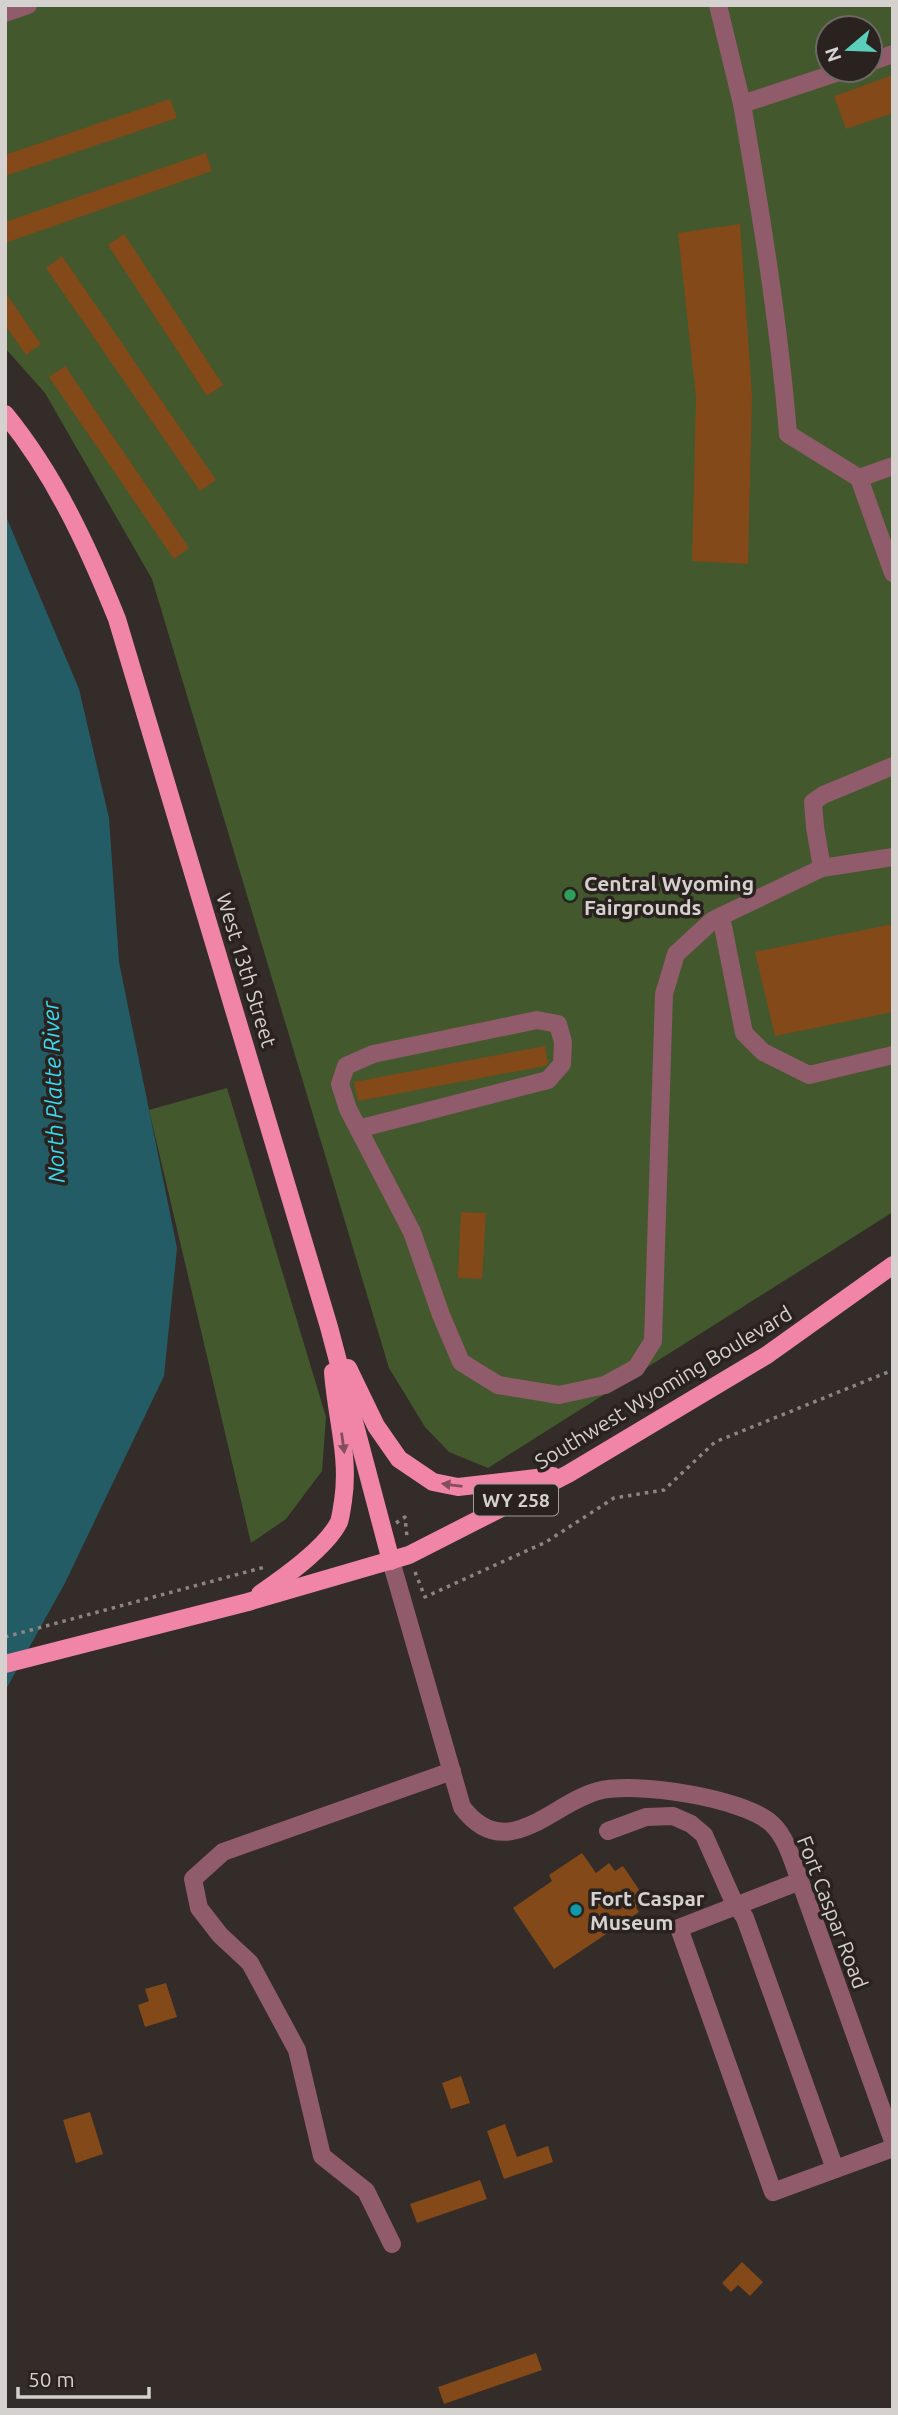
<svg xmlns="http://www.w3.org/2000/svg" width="898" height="2415" viewBox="0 0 898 2415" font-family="Ubuntu,sans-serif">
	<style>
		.green { fill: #43582c; fill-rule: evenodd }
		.water { fill: #235c65 }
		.building { fill: #834918 }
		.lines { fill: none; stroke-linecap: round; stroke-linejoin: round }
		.path { stroke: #8b8683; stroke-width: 3.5; stroke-dasharray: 3.5 5; stroke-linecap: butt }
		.minor { stroke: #905b6b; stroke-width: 18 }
		.major { stroke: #f085a8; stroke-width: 18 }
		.oneway { fill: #834f5d }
		.leisure-dot { fill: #2e9e5b; stroke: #29221f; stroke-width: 2.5 }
		.culture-dot { fill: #0f9aa8; stroke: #29221f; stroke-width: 2.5 }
		.labels { text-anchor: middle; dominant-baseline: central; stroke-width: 7; stroke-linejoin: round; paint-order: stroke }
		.shield { fill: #29221f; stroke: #a19c9a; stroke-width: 2 }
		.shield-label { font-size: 19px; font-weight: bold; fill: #d5d1cf }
		.poi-label { font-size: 21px; font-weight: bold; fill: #d5d1cf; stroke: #29221f; text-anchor: start }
		.street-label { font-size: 21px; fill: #d5d1cf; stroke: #29221f }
		.water-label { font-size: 23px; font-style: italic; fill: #39daf1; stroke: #29221f }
	</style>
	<rect width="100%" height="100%" fill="#332c29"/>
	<!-- green -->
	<g class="green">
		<path d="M17,5H893V1212L488,1468L449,1452L425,1427L389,1368L152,579L45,393L5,348V9ZM828,28H870V70H828Z"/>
		<polygon points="227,1088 326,1417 322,1471 286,1519 251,1543 149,1110"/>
	</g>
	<!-- water -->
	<polygon class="water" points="5,514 79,689 109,818 119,962 177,1248 164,1376 65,1583 5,1691"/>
	<!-- building -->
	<g class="building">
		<polygon points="893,75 893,113 846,129 834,96"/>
		<polygon points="170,99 177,118 5,176 5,155"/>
		<polygon points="206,153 212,171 5,243 5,222"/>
		<polygon points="740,224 752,395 748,564 692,561 696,397 678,233"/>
		<polygon points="124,234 223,385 207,396 108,245"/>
		<polygon points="62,256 216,480 200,491 46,268"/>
		<polygon points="5,292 41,344 26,355 5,325"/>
		<polygon points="65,366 189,548 174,559 49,377"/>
		<polygon points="893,924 893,1012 775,1036 755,952"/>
		<polygon points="545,1046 548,1063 545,1066 358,1101 354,1082"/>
		<polygon points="461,1212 486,1213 482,1279 458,1278"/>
		<polygon points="582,1853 596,1873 609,1863 615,1871 623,1866 646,1900 636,1907 639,1912 554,1969 513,1908 552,1881 549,1875"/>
		<polygon points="166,1983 177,2017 145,2027 138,2005 149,2001 145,1989"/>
		<polygon points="461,2076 470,2103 451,2109 442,2083"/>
		<polygon points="90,2112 103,2154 76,2163 63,2120"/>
		<polygon points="505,2124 517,2157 548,2146 553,2162 504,2179 487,2131"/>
		<polygon points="480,2180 487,2199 417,2223 410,2204"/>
		<polygon points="742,2262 763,2282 750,2296 738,2285 731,2292 722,2283"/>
		<polygon points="536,2353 542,2370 444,2404 438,2387"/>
	</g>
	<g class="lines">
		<!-- path -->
		<g class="path">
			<polyline points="396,1523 405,1517 407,1537"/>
			<polyline points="415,1572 425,1597 546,1542 614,1498 664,1490 715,1442 893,1370"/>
			<polyline points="5,1637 265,1567"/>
		</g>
		<!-- minor -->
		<g class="minor">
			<polyline points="718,5 742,104 845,70"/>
			<polyline points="5,13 28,5"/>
			<polyline points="870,62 893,54"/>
			<path d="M742,104C761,214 779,323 788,434L859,478L893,573"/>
			<polyline points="859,478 893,466"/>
			<polyline points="822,868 893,857"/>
			<polyline points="721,916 744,1033 763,1052 809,1075 893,1055"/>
			<polyline points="358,1129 548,1080 562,1064 563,1042 558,1024 537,1020 373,1054 346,1066 340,1084 348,1109 412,1232 441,1315 461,1362 498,1385 559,1395 605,1385 636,1368 653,1341 664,994 676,954 713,920 822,868 815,827 813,802 823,795 893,766"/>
			<path d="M391,1561L462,1807C506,1866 552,1803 598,1791C635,1781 745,1798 772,1824C787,1838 793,1863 800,1881L893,2141"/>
			<polyline points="608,1831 646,1817 673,1816 691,1824 704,1835 732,1898 745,1918 835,2169"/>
			<polyline points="800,1881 679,1928 773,2192 893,2148"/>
			<polyline points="392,2244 366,2191 322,2156 297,2050 250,1963 220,1935 199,1908 193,1879 223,1852 452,1771"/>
		</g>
		<!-- major -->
		<g class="major">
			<path d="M5,414C55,475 88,547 117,619L329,1327L391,1561"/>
			<polyline points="348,1368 376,1426 399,1459 433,1482 458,1487 553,1476"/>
			<path d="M260,1594C283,1578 326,1548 339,1522C341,1516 342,1507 343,1501C350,1457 336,1416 333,1372"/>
			<polyline points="5,1664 248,1602 409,1555 568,1474 767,1355 893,1265"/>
		</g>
	</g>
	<!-- one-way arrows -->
	<defs><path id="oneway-solid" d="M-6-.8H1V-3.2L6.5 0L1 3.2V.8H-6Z" transform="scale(1.75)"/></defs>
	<g class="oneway">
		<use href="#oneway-solid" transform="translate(343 1443) rotate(82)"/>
		<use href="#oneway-solid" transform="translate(452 1485) rotate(-173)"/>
	</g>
	<!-- markers -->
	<circle class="leisure-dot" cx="570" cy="895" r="7"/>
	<circle class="culture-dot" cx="576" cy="1910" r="7"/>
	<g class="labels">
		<!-- shield labels -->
		<rect class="shield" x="474" y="1484.5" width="84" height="31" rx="5"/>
		<g class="shield-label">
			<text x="516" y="1500">WY 258</text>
		</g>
		<!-- poi labels -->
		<g class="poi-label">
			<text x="584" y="883">Central Wyoming<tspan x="584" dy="24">Fairgrounds</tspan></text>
			<text x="590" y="1898">Fort Caspar<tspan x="590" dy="24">Museum</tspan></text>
		</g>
		<!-- street labels -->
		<g class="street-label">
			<text transform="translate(247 970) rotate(73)">West 13th Street</text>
			<text transform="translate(663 1387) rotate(-31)">Southwest Wyoming Boulevard</text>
			<text transform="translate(833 1912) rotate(69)">Fort Caspar Road</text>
		</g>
		<!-- water labels -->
		<g class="water-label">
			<text transform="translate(53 1092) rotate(-92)">North Platte River</text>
		</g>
	</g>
	<!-- border -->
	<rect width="898" height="2415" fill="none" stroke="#d5d1cf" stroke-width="14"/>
	<!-- north arrow -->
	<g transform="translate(849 49) rotate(251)"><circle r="33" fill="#29221f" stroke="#6e6865" stroke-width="2"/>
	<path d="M0-5L12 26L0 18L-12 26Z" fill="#5bcebc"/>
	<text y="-10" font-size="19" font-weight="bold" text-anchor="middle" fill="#d5d1cf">N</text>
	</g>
	<!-- scale -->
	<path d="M18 2387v10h131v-10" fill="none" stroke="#d5d1cf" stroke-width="3.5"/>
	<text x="28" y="2387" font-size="21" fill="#d5d1cf" stroke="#29221f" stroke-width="5" paint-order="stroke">50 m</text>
</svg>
